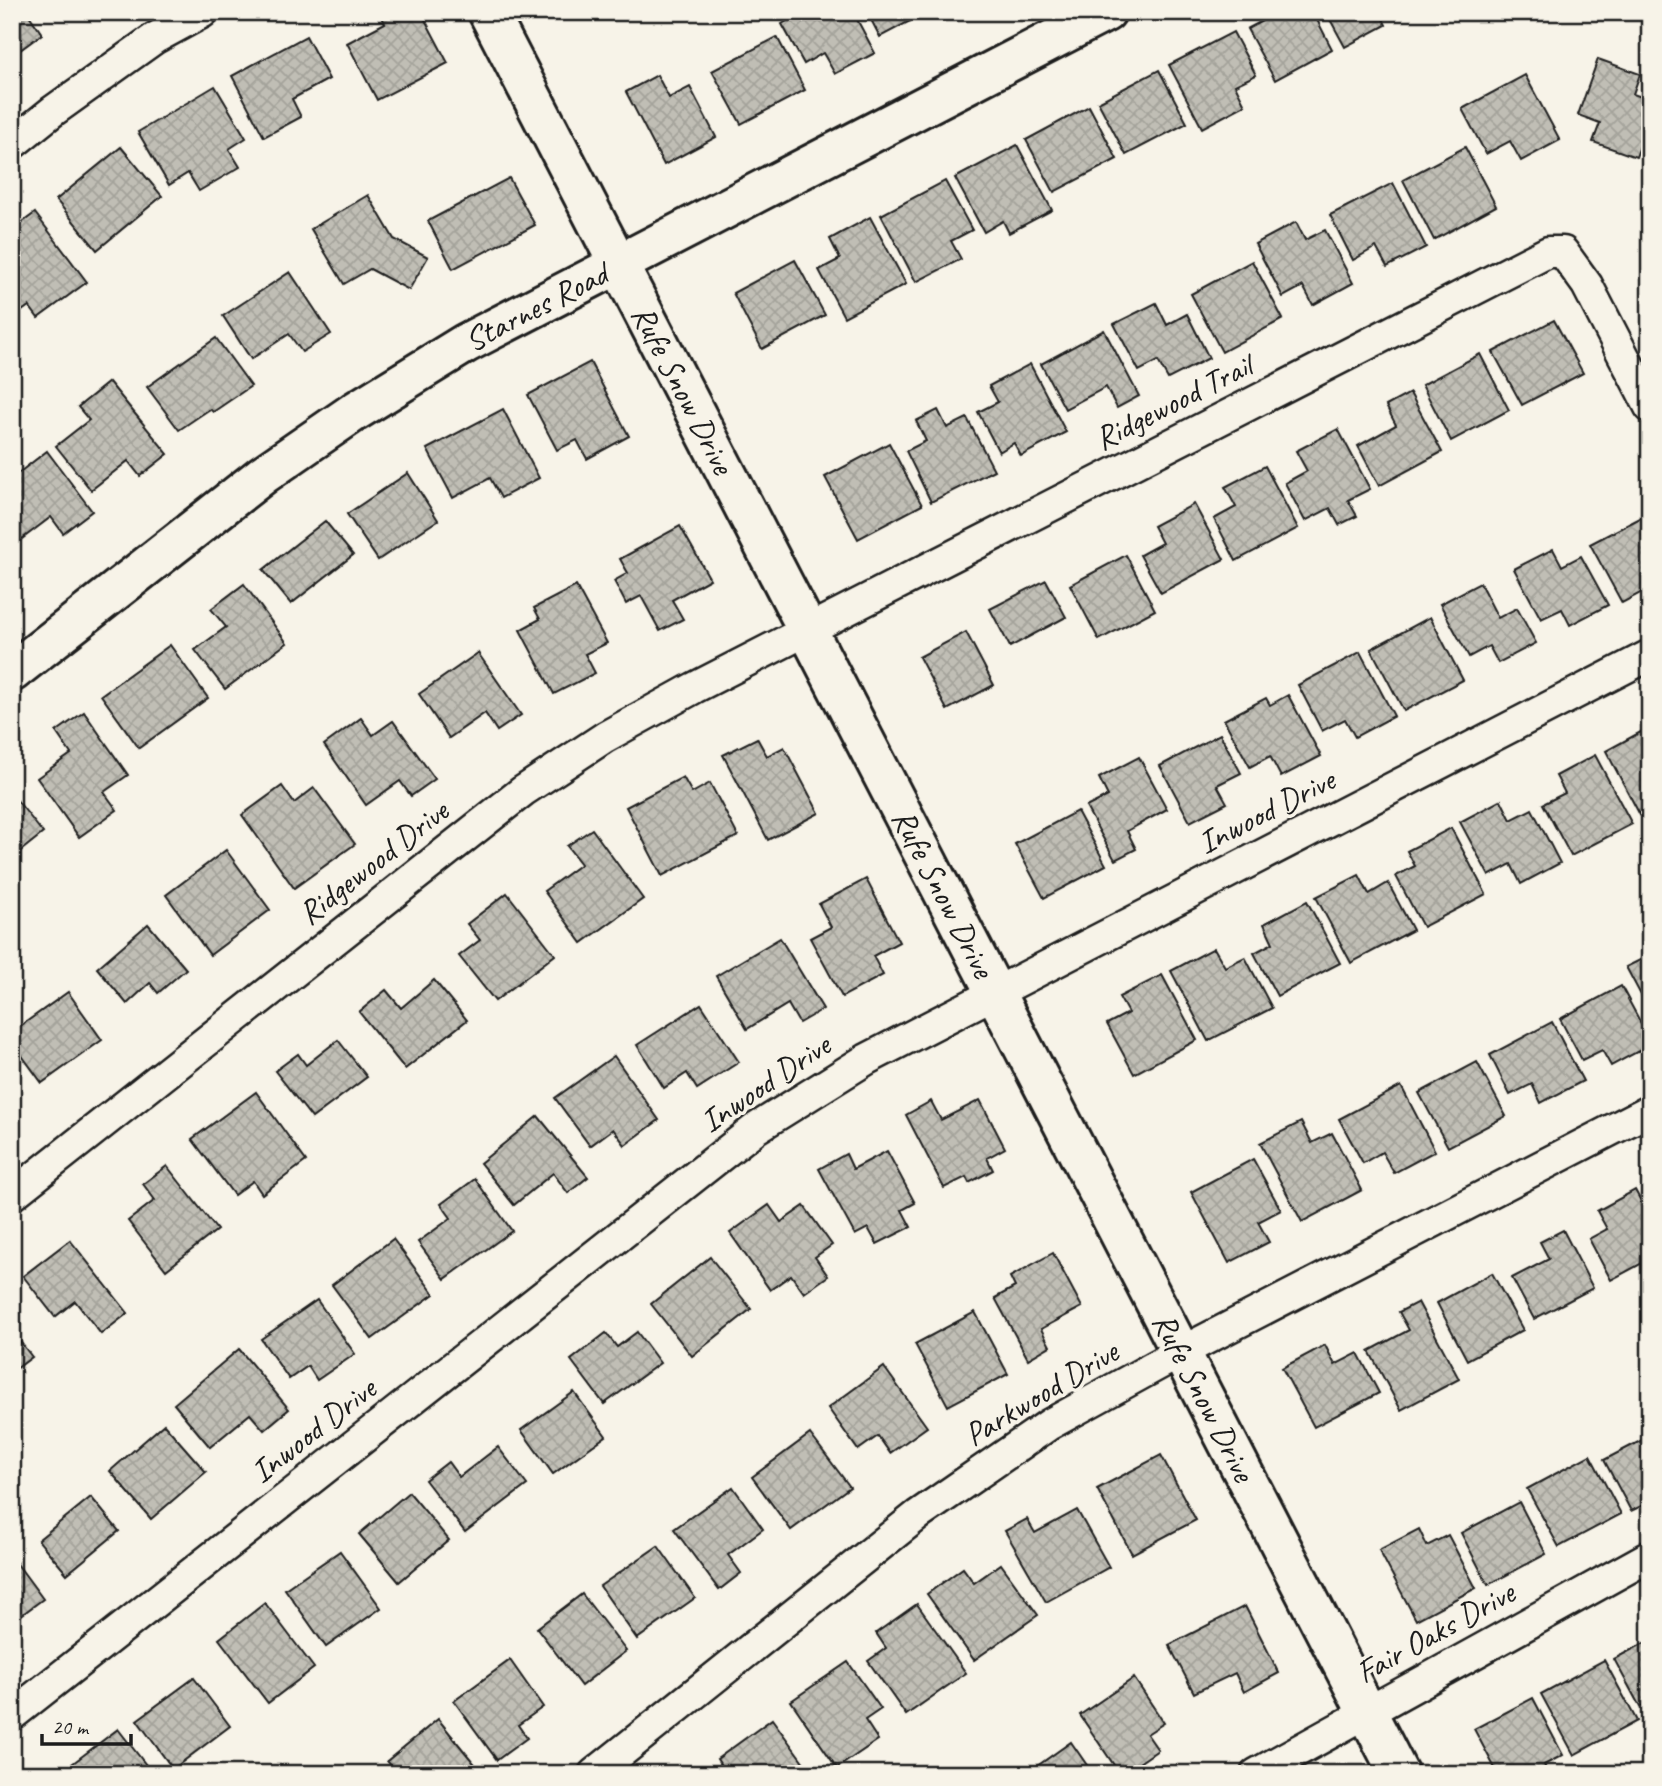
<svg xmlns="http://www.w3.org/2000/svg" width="1662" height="1786" viewBox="0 0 1662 1786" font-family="Caveat,sans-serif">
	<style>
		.building { fill: url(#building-cross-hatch); stroke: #1c1c1c; stroke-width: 2 }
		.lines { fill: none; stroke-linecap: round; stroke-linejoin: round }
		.street-casing { stroke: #1c1c1c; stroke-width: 35 }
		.secondary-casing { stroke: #1c1c1c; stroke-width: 44 }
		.street { stroke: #f7f3e8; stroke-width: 30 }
		.secondary { stroke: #f7f3e8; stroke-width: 38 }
		.labels { text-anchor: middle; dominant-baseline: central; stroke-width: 7; stroke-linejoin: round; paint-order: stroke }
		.street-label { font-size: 33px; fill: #1c1c1c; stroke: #f7f3e8 }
	</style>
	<defs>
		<pattern id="building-cross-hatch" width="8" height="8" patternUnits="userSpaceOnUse" patternTransform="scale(1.75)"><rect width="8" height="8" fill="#c0beb5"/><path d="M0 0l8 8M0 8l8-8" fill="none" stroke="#a4a39b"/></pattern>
	</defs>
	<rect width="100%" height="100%" fill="#f7f3e8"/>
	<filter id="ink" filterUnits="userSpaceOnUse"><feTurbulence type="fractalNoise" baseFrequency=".0143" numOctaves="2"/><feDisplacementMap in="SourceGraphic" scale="14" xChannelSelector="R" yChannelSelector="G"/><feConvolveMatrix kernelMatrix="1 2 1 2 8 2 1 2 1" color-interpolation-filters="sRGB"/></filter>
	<g filter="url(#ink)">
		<!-- building -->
		<g class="building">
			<polygon points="12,12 27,12 42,34 12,56"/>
			<polygon points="379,12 421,12 448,63 377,100 347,43 385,23"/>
			<polygon points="802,12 853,12 875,53 835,74 823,53 804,64 782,24"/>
			<polygon points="867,12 927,12 880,37"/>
			<polygon points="1279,12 1313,12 1332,49 1275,80 1247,29"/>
			<polygon points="1326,12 1380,12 1386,25 1345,47"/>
			<polygon points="1233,32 1256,75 1235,85 1245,105 1202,128 1169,65"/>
			<polygon points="306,36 329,79 292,99 301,117 264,137 232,76"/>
			<polygon points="777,37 805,90 741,124 712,71"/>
			<polygon points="1598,59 1640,74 1633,94 1650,100 1650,119 1636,157 1593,142 1600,123 1578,115"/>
			<polygon points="1159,70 1187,123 1126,155 1098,102"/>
			<polygon points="657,75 669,98 690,87 716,137 664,165 626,92"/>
			<polygon points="1525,75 1560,140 1521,161 1510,141 1486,154 1462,109"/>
			<polygon points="215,86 246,138 229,149 240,167 199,191 188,173 169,185 138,132"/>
			<polygon points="1089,106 1117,159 1054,192 1026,140"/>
			<polygon points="1017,145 1052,210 1009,233 1003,221 984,232 955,178"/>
			<polygon points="121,147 162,196 97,250 56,200"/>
			<polygon points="1465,147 1496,206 1434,240 1403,180"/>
			<polygon points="509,178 535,225 453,269 428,221"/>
			<polygon points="945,181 972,230 951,241 961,259 916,282 881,215"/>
			<polygon points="1393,183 1426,247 1387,267 1376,247 1353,260 1330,215"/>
			<polygon points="368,195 394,239 428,257 409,290 370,269 344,284 311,229"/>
			<polygon points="35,213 87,282 38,318 29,306 12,318 12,230"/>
			<polygon points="870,217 906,284 844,317 819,270 840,259 830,239"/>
			<polygon points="1296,222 1305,240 1325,230 1353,283 1313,305 1303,286 1283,297 1255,244"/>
			<polygon points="795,260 825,315 762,349 733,293"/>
			<polygon points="1252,261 1283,319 1222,352 1191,294"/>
			<polygon points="290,272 331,334 302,352 289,334 251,359 223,316"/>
			<polygon points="1156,303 1167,325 1187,314 1209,358 1168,379 1158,361 1139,371 1114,324"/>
			<polygon points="1554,320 1583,373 1522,405 1493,352"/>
			<polygon points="1104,330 1139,396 1117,408 1106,387 1065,409 1041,364"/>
			<polygon points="216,338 251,386 213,412 210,409 179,430 147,387"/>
			<polygon points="1480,354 1509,410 1451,441 1422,385"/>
			<polygon points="590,362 629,436 587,459 577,440 557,450 528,395"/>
			<polygon points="1030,364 1066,432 1021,456 1014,443 999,452 978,412 998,402 989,386"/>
			<polygon points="109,382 168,454 140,476 128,461 91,490 56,446 89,420 78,407"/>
			<polygon points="1410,393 1442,452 1379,486 1358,446 1396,425 1386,406"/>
			<polygon points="503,409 539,478 501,498 490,478 453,498 427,449"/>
			<polygon points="938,410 947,428 967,418 994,470 931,502 906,451 926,441 916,421"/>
			<polygon points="1338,429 1370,489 1348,500 1357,516 1339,525 1330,508 1305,521 1285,483 1307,471 1296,451"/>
			<polygon points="889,443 922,505 858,539 825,477"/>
			<polygon points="47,451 92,511 63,533 51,517 14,545 12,478"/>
			<polygon points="1265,466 1298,528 1236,561 1214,519 1236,507 1225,487"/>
			<polygon points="408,473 438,520 378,560 347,514"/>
			<polygon points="1194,504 1224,559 1161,593 1140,555 1162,543 1153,526"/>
			<polygon points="1650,513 1650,588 1622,603 1590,544"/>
			<polygon points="325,521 353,555 291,604 263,570"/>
			<polygon points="680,526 710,579 672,600 683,619 660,631 641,596 626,604 614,581 628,573 620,559"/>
			<polygon points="1553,549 1562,566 1581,556 1608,605 1570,625 1562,609 1541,619 1514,569"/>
			<polygon points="1126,555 1155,610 1099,640 1070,585"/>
			<polygon points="1046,580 1066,617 1010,647 990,609"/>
			<polygon points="1480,583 1498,618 1517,608 1536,643 1498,663 1489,646 1469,657 1440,604"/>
			<polygon points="244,584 287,643 225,689 195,650 226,627 211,609"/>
			<polygon points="576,586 607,643 585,654 595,673 554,694 520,630 540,619 534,608"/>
			<polygon points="1430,617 1463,680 1404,711 1371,649"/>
			<polygon points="966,632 994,685 947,710 919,657"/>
			<polygon points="170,645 208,698 139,748 101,695"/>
			<polygon points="1360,652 1394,716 1355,737 1345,719 1322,731 1298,685"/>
			<polygon points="478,653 521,715 497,731 485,713 449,738 419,694"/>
			<polygon points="1288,695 1321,756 1281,777 1270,756 1250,767 1224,720 1266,698 1270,705"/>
			<polygon points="84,712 128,775 104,792 117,810 79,837 37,778 71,754 56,732"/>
			<polygon points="361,718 373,735 393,721 435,779 411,796 400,781 366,805 324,745"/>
			<polygon points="1650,727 1650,809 1640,815 1606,751"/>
			<polygon points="1220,734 1241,773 1217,785 1227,803 1190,822 1160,766"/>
			<polygon points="757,738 767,756 784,747 819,813 768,840 723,755"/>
			<polygon points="1595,755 1632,824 1571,856 1543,804 1565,793 1556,776"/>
			<polygon points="1139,757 1167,809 1127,831 1136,849 1115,860 1086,807 1108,796 1099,778"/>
			<polygon points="683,777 692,793 710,783 738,836 662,876 626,807"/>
			<polygon points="282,786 294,803 314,788 355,844 294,888 242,815"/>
			<polygon points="12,794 43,833 12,858"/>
			<polygon points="1501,800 1511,820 1532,809 1560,863 1521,884 1511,864 1489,876 1460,822"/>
			<polygon points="1077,811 1106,865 1044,898 1015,844"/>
			<polygon points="1451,828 1486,894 1423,927 1396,876 1415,866 1407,851"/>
			<polygon points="592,829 643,899 582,943 544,891 581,864 567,846"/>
			<polygon points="226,850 270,910 210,955 166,895"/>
			<polygon points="1359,875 1369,894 1388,883 1413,930 1351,963 1316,897"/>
			<polygon points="866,879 899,942 873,956 883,975 842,997 810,938 831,927 819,904"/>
			<polygon points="507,893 555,955 495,1001 459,956 480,940 467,924"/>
			<polygon points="1307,901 1340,963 1277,996 1254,953 1273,943 1264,924"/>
			<polygon points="148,924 186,969 158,993 150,983 127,1004 97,968"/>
			<polygon points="780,938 823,1009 799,1023 788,1004 747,1029 716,976"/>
			<polygon points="1214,948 1225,967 1245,957 1272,1008 1208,1041 1171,971"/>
			<polygon points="1650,955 1650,1012 1626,967"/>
			<polygon points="1162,975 1197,1040 1134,1074 1107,1024 1128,1013 1119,997"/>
			<polygon points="434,980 467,1020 405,1069 359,1012 386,990 401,1008"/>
			<polygon points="1621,986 1650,1040 1650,1045 1611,1066 1602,1050 1582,1060 1560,1019"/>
			<polygon points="68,992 102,1040 42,1083 12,1042 12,1032"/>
			<polygon points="701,1004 739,1062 697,1089 687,1073 664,1088 637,1045"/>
			<polygon points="1552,1022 1583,1081 1541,1103 1532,1084 1510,1095 1490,1055"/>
			<polygon points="338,1040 367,1077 312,1118 275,1071 298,1054 306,1065"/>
			<polygon points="614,1056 659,1120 625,1145 613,1129 590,1146 555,1098"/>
			<polygon points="1477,1062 1506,1116 1448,1147 1419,1093"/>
			<polygon points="1401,1086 1435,1151 1394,1173 1382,1152 1363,1163 1339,1119"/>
			<polygon points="256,1092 306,1161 262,1194 253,1181 234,1195 192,1139"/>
			<polygon points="980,1100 1005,1148 987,1158 993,1170 969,1183 966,1177 944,1188 906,1115 931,1101 941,1120"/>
			<polygon points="538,1116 588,1177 568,1193 553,1173 514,1205 480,1163"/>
			<polygon points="1301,1122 1312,1143 1332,1133 1362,1190 1302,1222 1260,1143"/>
			<polygon points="887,1151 915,1203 902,1210 911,1227 877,1244 868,1228 855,1235 819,1169 846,1154 853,1169"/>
			<polygon points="1253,1159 1281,1210 1258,1222 1269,1242 1229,1263 1191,1192"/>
			<polygon points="167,1166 217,1230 166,1270 128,1221 155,1200 143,1184"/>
			<polygon points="475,1179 512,1231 445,1279 418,1242 451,1218 441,1204"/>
			<polygon points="1635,1190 1650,1218 1650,1259 1611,1280 1589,1239 1607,1229 1597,1211"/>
			<polygon points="769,1205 781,1222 804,1206 832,1245 815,1257 828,1276 804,1293 791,1275 770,1290 730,1233"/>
			<polygon points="1563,1230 1593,1288 1534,1319 1512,1278 1549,1259 1540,1242"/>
			<polygon points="393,1239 434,1294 372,1339 332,1285"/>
			<polygon points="70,1240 128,1313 101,1334 75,1301 55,1317 23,1276"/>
			<polygon points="1053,1253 1082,1307 1041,1329 1050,1346 1028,1359 995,1298 1015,1287 1010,1277"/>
			<polygon points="710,1257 751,1309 692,1356 651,1304"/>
			<polygon points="1492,1273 1523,1330 1467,1360 1437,1303"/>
			<polygon points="317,1300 355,1354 317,1380 308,1366 289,1379 261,1339"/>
			<polygon points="1418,1302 1459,1379 1401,1410 1369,1351 1409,1330 1399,1312"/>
			<polygon points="975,1312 1008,1374 948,1406 915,1344"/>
			<polygon points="12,1331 32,1357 12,1372"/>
			<polygon points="637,1332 660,1363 604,1404 571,1360 606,1333 617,1347"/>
			<polygon points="1325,1345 1335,1365 1358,1353 1379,1393 1314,1427 1282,1368"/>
			<polygon points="239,1349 289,1409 264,1430 250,1414 210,1447 174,1404"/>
			<polygon points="884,1367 927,1427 890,1453 878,1436 858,1450 828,1408"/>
			<polygon points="574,1392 606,1436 553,1474 521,1430"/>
			<polygon points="164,1424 206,1472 151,1519 110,1471"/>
			<polygon points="810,1434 850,1487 791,1530 752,1477"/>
			<polygon points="1650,1436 1650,1502 1631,1511 1604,1460"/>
			<polygon points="498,1447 527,1485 465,1532 425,1480 448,1462 459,1477"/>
			<polygon points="1161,1455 1196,1520 1132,1554 1097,1489"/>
			<polygon points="1590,1455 1621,1514 1559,1547 1527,1489"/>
			<polygon points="733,1487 763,1529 728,1555 741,1573 719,1590 674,1529"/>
			<polygon points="409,1492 449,1540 399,1582 359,1534"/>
			<polygon points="91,1497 119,1531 67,1574 38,1540"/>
			<polygon points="1519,1502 1546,1554 1488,1585 1461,1533"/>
			<polygon points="1077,1510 1109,1567 1046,1602 1005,1531 1027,1519 1035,1533"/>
			<polygon points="1419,1529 1427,1546 1448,1535 1476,1588 1416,1620 1379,1550"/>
			<polygon points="658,1546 695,1598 637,1639 600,1586"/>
			<polygon points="340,1551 381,1608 326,1647 285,1589"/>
			<polygon points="12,1557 43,1599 12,1622"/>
			<polygon points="1001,1564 1038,1615 974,1660 927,1594 963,1568 974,1583"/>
			<polygon points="582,1594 626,1651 581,1686 537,1628"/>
			<polygon points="265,1603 314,1668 268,1703 219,1639"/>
			<polygon points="917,1604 966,1673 906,1715 868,1661 886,1648 876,1633"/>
			<polygon points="1245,1606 1279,1673 1244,1692 1235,1673 1194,1693 1169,1645"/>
			<polygon points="1650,1640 1650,1701 1640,1707 1614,1659"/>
			<polygon points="510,1660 543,1707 518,1725 527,1738 497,1760 454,1701"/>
			<polygon points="1604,1660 1637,1721 1574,1755 1541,1694"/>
			<polygon points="848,1662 881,1709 865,1720 878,1740 837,1768 791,1701"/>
			<polygon points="194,1678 230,1726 173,1769 137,1720"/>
			<polygon points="1134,1678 1164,1723 1147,1734 1158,1750 1123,1774 1120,1774 1080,1715"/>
			<polygon points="1533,1698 1563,1755 1544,1765 1549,1774 1498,1774 1474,1729"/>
			<polygon points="438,1719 482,1773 481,1774 398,1774 387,1761"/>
			<polygon points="772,1719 812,1774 727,1774 717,1759"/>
			<polygon points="118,1729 153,1774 61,1774 60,1773"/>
			<polygon points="1071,1742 1093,1774 1026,1774"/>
		</g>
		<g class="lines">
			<defs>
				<g id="street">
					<polyline points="12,144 53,111 155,38 203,12"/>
					<polyline points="12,1195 523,791 605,737 694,688 1548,252 1563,252 1587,285 1650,407"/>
					<polyline points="12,1715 755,1129 867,1059 1650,655"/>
					<polyline points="594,1774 918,1515 1050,1424 1181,1352 1650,1110"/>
					<polyline points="1256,1774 1650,1556"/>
				</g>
				<g id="secondary">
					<path id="s1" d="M488,12L1399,1774"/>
					<path id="s2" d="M12,672L264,474L354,412L466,343L1106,12"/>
				</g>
			</defs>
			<!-- street casing -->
			<use href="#street" class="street-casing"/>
			<!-- secondary casing -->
			<use href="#secondary" class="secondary-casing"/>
			<!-- street -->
			<use href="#street" class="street"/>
			<!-- secondary -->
			<use href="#secondary" class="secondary"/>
		</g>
	</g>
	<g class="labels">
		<!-- street labels -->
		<g class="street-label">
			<text stroke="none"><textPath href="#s2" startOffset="640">Starnes Road</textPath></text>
			<text stroke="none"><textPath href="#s1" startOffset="425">Rufe Snow Drive</textPath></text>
			<text transform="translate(1173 402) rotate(-27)">Ridgewood Trail</text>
			<text transform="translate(1266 811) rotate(-27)">Inwood Drive</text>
			<text transform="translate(373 862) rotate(-38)">Ridgewood Drive</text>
			<text stroke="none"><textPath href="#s1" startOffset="992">Rufe Snow Drive</textPath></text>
			<text transform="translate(765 1083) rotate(-34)">Inwood Drive</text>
			<text transform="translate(1041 1393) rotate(-31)">Parkwood Drive</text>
			<text stroke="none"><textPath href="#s1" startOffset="1559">Rufe Snow Drive</textPath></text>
			<text transform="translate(313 1430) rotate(-38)">Inwood Drive</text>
			<text transform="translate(1435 1632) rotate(-29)">Fair Oaks Drive</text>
		</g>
	</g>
	<!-- margin -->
	<rect width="1662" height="1786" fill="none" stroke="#f7f3e8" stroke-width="42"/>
	<rect x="21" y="21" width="1620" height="1744" fill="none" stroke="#1c1c1c" stroke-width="2.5" filter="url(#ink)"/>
	<!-- scale -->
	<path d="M42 1734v10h89v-10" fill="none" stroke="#1c1c1c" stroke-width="3.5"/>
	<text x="52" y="1734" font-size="21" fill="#1c1c1c" stroke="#f7f3e8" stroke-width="5" paint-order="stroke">20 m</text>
</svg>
